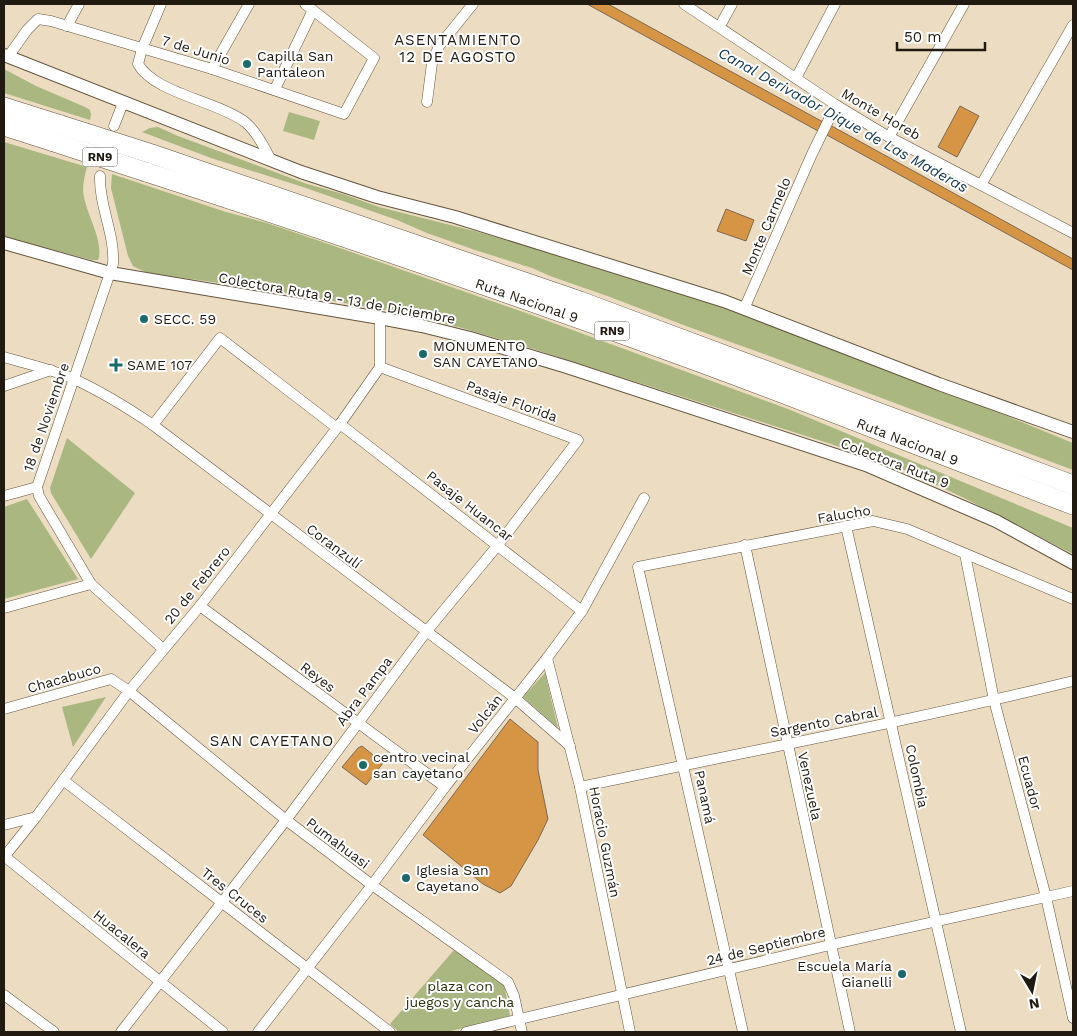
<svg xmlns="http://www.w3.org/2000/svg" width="1077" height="1036" viewBox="0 0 1077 1036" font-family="'Work Sans',sans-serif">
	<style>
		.green { fill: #aab781 }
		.building { fill: #d59545; stroke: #7c6953 }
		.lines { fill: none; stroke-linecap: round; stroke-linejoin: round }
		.minor-casing { stroke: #64563e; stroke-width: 11 }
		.tertiary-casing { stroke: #64563e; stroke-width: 14 }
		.motorway-casing { stroke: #64563e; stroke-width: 20 }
		.minor { stroke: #fff; stroke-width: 10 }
		.tertiary { stroke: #fff; stroke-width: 12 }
		.motorway { stroke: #fff; stroke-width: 19 }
		.motorway-bridge-casing { stroke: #64563e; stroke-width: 20; stroke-linecap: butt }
		.motorway-bridge { stroke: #fff; stroke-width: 19 }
		.poi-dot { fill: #1c6969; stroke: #fff; stroke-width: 2 }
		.labels { text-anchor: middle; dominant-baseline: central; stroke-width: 4; stroke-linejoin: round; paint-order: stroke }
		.shield { fill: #fff; stroke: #635f58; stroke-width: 1 }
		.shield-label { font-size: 12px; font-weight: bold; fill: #201a10 }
		.street-label { font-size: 14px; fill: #201a10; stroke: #fff }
		.poi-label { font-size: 14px; fill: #201a10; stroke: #fff; text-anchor: start }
		.park-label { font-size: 14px; fill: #2b320a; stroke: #fff }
		.neighbourhood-label { font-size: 15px; letter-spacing: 1px; fill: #201a10; stroke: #fff }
		.water-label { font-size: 15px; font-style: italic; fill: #113850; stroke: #fff }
	</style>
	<rect width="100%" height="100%" fill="#ecdcc1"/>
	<!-- green -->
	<g class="green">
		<polygon points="4,69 36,86 85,107 90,110 91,115 90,120 4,93"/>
		<polygon points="289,112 320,121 314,140 283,131"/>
		<polygon points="158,127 178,136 307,184 343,194 379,207 478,232 686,292 869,360 1073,443 1073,470 775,358 686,326 610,297 550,276 532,268 475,250 427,233 397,220 306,188 211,158 142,132 150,128"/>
		<path d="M4,142L87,167C85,174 83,183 83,190C84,211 105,241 98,260H92L4,237Z"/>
		<polygon points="112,174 226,212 267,223 311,238 526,313 788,409 1073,528 1073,554 964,498 907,471 831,444 533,349 462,328 391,311 256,288 147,273 133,266 128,256 111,188"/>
		<polygon points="67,438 135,493 91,559 51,493 50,488"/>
		<polygon points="27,499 78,579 4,599 4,507"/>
		<polygon points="545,673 558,728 523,697"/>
		<polygon points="106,697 73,747 62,707"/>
		<polygon points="454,950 504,984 510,1016 447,1032 399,1032 390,1024"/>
	</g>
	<!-- building -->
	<g class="building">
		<polygon points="587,4 608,4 823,122 818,131"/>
		<polygon points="960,106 979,116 957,157 938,147"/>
		<polygon points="830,125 1073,259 1073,270 825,134"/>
		<polygon points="726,209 754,220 746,241 717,231"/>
		<polygon points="510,719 538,742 538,770 548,819 538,840 511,886 500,893 483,884 423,835"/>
		<polygon points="362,746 383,763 366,785 342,767 358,748"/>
	</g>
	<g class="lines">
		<defs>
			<g id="minor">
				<path d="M161,4L142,49L138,64C154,93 217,101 245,122C256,131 264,147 271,160"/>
				<polyline points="684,4 836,105 889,137 1073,233"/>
				<polyline points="67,26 79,4"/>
				<polyline points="720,26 732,4"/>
				<polyline points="8,57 27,30 38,19 51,21 212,69 344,114 374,58 305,4"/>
				<polyline points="212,69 249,4"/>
				<polyline points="796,78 835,4"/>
				<polyline points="275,89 313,10"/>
				<polyline points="427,102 432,63 439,46 473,4"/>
				<polyline points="114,126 123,103"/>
				<polyline points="889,137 964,4"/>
				<path d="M100,176C99,206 115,234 113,264L37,487L39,496L91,584L163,649"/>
				<polyline points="981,185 1073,25"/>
				<polyline points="744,309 812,154 836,105"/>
				<path d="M4,357C27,364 51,369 74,379C102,392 128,408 153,425L515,698L570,746"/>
				<polyline points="4,386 51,370"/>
				<polyline points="340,424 582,611"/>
				<polyline points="153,425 220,338 337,428"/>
				<polyline points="4,496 37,487"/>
				<polyline points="846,526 961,1032"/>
				<polyline points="745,545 850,1032"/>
				<polyline points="965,554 994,700 1046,897 1073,1018"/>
				<polyline points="200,606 445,787"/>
				<polyline points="4,608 91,584"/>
				<polyline points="547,658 580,787 630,1032"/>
				<polyline points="4,709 111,679 129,691 286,820 372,885 508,982 514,996 522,1032"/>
				<polyline points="63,780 390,1032"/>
				<path d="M580,787C745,752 910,721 1073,681"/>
				<polyline points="4,825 36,817"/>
				<polyline points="4,856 223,1032"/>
				<polyline points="4,857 36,817 129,691 200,606 340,424 380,367 380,318"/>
				<polyline points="4,995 54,1032"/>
				<polyline points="121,1032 286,820 426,632 498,545 578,440 380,367"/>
				<polyline points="258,1032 372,885 445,787 547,658 582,611 644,498"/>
				<polyline points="466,1032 830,945 1073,891"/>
				<polyline points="743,1032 638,567 873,521 907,529 1073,599"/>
			</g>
			<g id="tertiary">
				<polyline points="4,55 301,172 377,197 455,217 724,301 939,384 1073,432"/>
				<polyline points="4,243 110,273 380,318 422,326 470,338 567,367 866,465 996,521 1073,563"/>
			</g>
			<g id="motorway">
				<polyline points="4,107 61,125"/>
				<polyline points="4,126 54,142"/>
				<polyline points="152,154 580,301 1073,485"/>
				<path id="s1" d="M146,172C332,232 516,295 699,362C824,408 948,458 1073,505"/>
			</g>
		</defs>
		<!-- minor casing -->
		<use href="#minor" class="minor-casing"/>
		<!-- tertiary casing -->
		<use href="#tertiary" class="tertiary-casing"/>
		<!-- motorway casing -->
		<use href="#motorway" class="motorway-casing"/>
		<!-- minor -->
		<use href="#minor" class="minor"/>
		<!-- tertiary -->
		<use href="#tertiary" class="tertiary"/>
		<!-- motorway -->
		<use href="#motorway" class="motorway"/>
		<defs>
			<g id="motorway-bridge">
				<polyline points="61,125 152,154"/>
				<polyline points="54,142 146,172"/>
			</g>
		</defs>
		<!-- motorway-bridge casing -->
		<use href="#motorway-bridge" class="motorway-bridge-casing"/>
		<!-- motorway-bridge -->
		<use href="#motorway-bridge" class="motorway-bridge"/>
	</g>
	<!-- markers -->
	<g class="poi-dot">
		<circle cx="247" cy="64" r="5"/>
		<circle cx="144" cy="319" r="5"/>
		<circle cx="423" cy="354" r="5"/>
		<path d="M113.5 357.5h5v5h5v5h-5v5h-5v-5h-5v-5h5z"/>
		<circle cx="363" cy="765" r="5"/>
		<circle cx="406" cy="878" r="5"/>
		<circle cx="902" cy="974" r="5"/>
	</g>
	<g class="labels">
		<!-- shield labels -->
		<g class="shield">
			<rect x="82.5" y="147.5" width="35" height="19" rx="4"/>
			<rect x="594.5" y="321.5" width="35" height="19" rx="4"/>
		</g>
		<g class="shield-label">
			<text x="100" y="157">RN9</text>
			<text x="612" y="331">RN9</text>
		</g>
		<!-- street labels -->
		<g class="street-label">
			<text transform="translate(196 50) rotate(17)">7 de Junio</text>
			<text transform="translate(881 114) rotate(30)">Monte Horeb</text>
			<text transform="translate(766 226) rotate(-67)">Monte Carmelo</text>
			<text transform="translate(337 298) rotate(10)">Colectora Ruta 9 - 13 de Diciembre</text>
			<text stroke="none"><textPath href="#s1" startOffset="402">Ruta Nacional 9</textPath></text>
			<text transform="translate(512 401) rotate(20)">Pasaje Florida</text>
			<text transform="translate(46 417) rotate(-71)">18 de Noviembre</text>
			<text stroke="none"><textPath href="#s1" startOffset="808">Ruta Nacional 9</textPath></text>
			<text transform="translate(895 463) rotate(21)">Colectora Ruta 9</text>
			<text transform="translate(470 506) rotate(38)">Pasaje Huancar</text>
			<text transform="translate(844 514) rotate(-9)">Falucho</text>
			<text transform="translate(334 546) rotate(37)">Coranzulí</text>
			<text transform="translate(197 585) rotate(-51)">20 de Febrero</text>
			<text transform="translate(318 677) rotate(37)">Reyes</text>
			<text transform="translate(64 678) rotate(-16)">Chacabuco</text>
			<text transform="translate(364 691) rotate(-53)">Abra Pampa</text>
			<text transform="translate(485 714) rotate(-52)">Volcán</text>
			<text transform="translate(824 722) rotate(-11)">Sargento Cabral</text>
			<text transform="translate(917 776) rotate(78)">Colombia</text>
			<text transform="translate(1030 783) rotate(75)">Ecuador</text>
			<text transform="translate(810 786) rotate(78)">Venezuela</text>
			<text transform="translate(705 797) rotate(78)">Panamá</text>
			<text transform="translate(605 842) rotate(79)">Horacio Guzmán</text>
			<text transform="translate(338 843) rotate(37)">Pumahuasi</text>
			<text transform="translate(235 895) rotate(38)">Tres Cruces</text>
			<text transform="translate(122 934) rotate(39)">Huacalera</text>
			<text transform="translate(766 946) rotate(-14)">24 de Septiembre</text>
		</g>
		<!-- poi labels -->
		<g class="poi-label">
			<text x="257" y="56">Capilla San<tspan x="257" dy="16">Pantaleon</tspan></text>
			<text x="154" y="319">SECC. 59</text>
			<text x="433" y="346">MONUMENTO<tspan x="433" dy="16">SAN CAYETANO</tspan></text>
			<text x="127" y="365">SAME 107</text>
			<text x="373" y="757">centro vecinal<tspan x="373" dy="16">san cayetano</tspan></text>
			<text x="416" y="870">Iglesia San<tspan x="416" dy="16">Cayetano</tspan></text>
			<text x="892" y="966" text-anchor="end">Escuela María<tspan x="892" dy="16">Gianelli</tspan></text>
		</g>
		<!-- park labels -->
		<g class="park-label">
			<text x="460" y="986">plaza con<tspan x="460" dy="16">juegos y cancha</tspan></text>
		</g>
		<!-- neighbourhood labels -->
		<g class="neighbourhood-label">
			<text x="458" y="40">ASENTAMIENTO<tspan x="458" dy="17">12 DE AGOSTO</tspan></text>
			<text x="272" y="741">SAN CAYETANO</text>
		</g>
		<!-- water labels -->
		<g class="water-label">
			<text transform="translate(843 120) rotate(29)">Canal Derivador Dique de Las Maderas</text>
		</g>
	</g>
	<!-- border -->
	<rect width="1077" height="1036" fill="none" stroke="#201a10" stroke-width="10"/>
	<!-- north arrow -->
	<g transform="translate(1032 991) rotate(170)" stroke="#ffffff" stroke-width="4" paint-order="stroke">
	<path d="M0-4L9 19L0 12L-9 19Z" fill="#201a10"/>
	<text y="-8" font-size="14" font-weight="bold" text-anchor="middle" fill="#201a10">N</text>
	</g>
	<!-- scale -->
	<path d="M897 42v8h88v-8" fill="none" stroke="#201a10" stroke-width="2.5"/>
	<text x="904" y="42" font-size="15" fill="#201a10" stroke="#ffffff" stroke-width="4" paint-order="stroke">50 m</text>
</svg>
